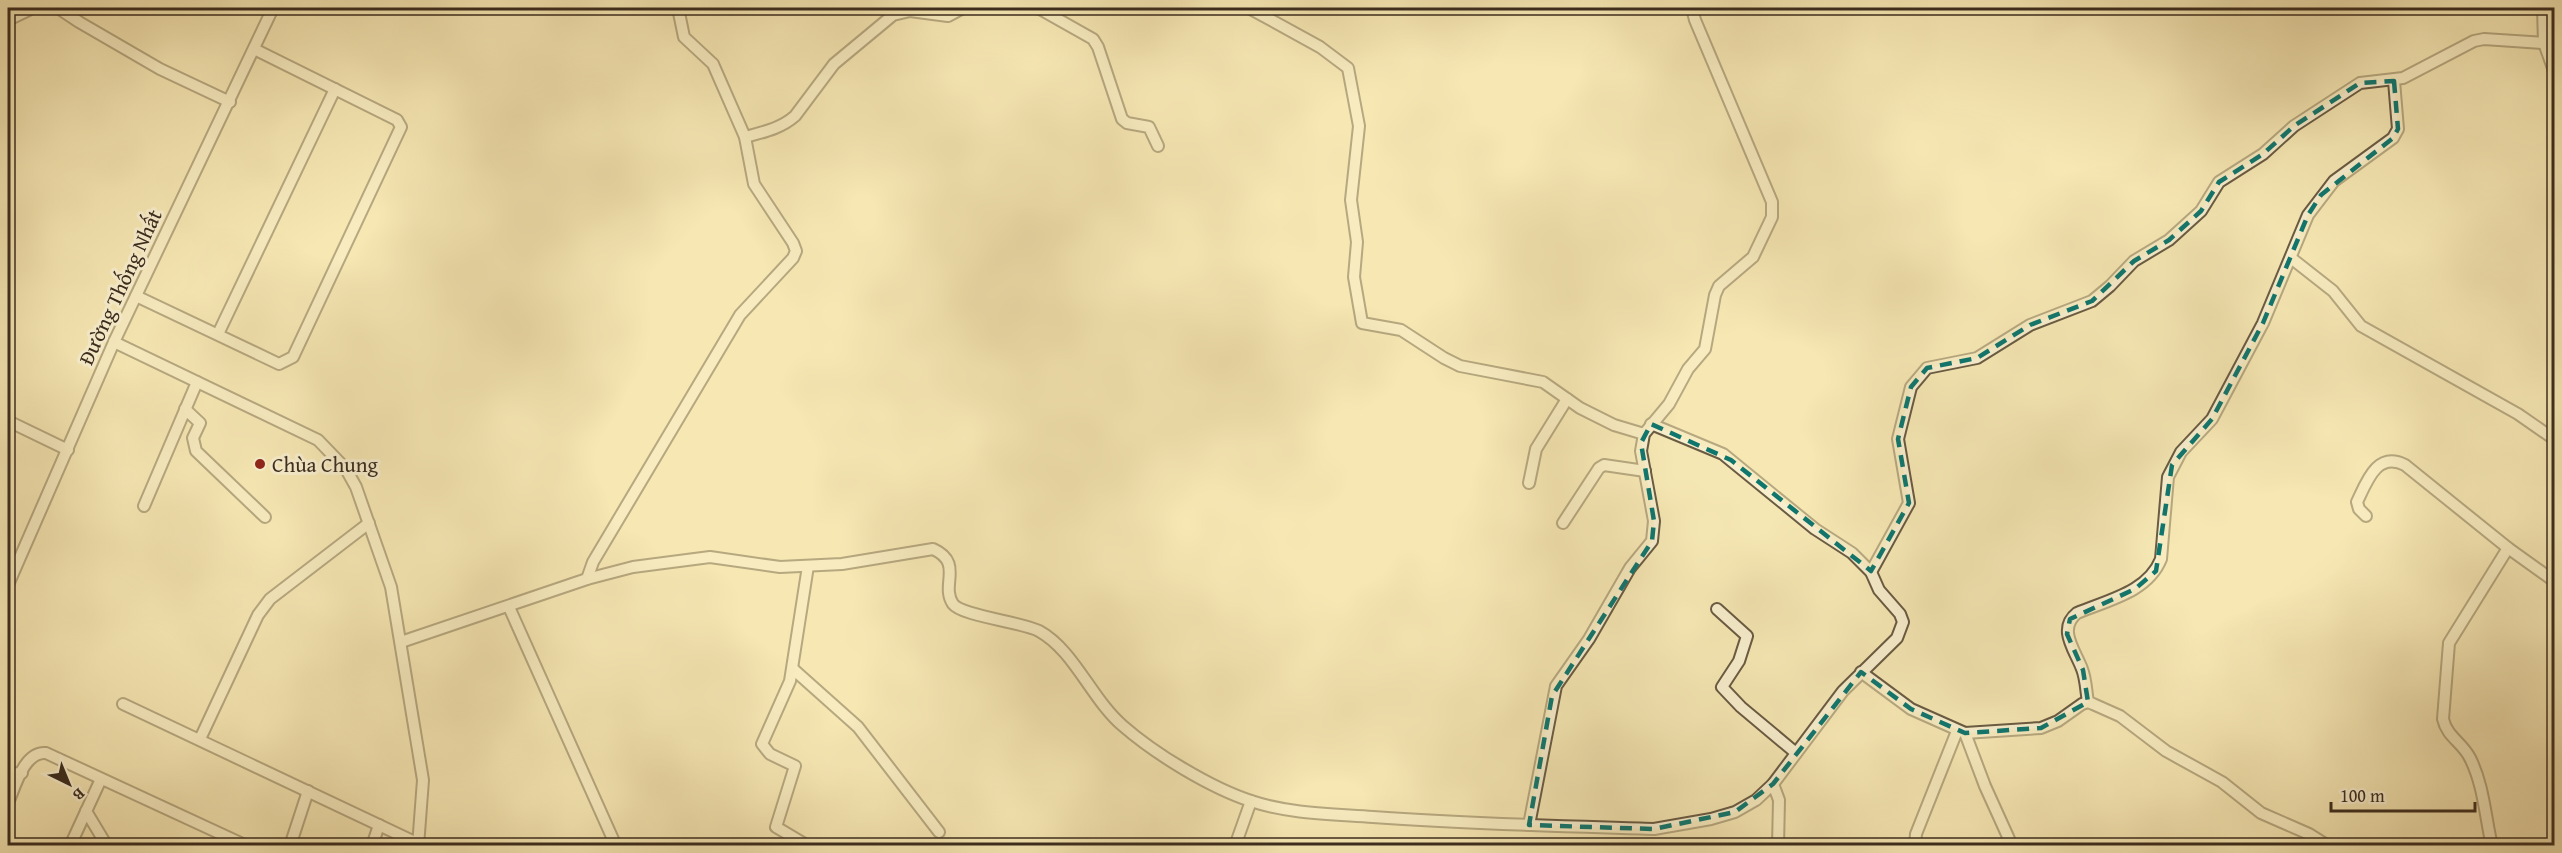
<svg xmlns="http://www.w3.org/2000/svg" width="2562" height="853" viewBox="0 0 2562 853" font-family="'Gentium Book Plus',serif">
	<style>
		.lines { fill: none; stroke-linecap: round; stroke-linejoin: round }
		.minor-casing { stroke: #6a5b43; stroke-width: 14 }
		.minor { stroke: #f8efce; stroke-width: 10 }
		.marked { fill: none; stroke: #0f766e; stroke-width: 4.5; stroke-dasharray: 12 8; stroke-linejoin: round }
		.poi-dot { fill: #8f2418; stroke: #f8efce; stroke-width: 2 }
		.labels { text-anchor: middle; dominant-baseline: central; stroke-width: 6; stroke-linejoin: round; paint-order: stroke }
		.street-label { font-size: 21px; fill: #3b2c1e; stroke: #f8efce }
		.poi-label { font-size: 21px; fill: #3b2c1e; stroke: #f8efce; text-anchor: start }
	</style>
	<rect width="100%" height="100%" fill="#f5e7b3"/>
	<filter id="stains"><feTurbulence type="fractalNoise" baseFrequency=".00333" numOctaves="4"/><feColorMatrix values="0 0 0 0 .2 0 0 0 0 .09 0 0 0 0 .02 0 0 0 .5 -.17"/></filter>
	<radialGradient id="worn" r=".72"><stop offset=".6" stop-color="#630" stop-opacity="0"/><stop offset="1" stop-color="#630" stop-opacity=".3"/></radialGradient>
	<g class="lines">
		<defs>
			<g id="minor">
				<polyline points="58,8 79,22 160,69 230,102"/>
				<polyline points="1038,8 1093,39 1098,47 1122,119 1127,123 1149,127 1158,146"/>
				<polyline points="1249,8 1320,47 1348,68 1359,126 1351,200 1357,242 1354,277 1362,323 1401,330 1444,358 1460,366 1543,382 1580,408 1614,425 1644,434"/>
				<polyline points="2543,8 2544,43 2554,71"/>
				<polyline points="8,20 33,8"/>
				<path d="M745,137C763,132 780,129 795,116L834,64L893,15L910,11L948,16L963,8"/>
				<polyline points="2291,258 2333,291 2361,326 2518,414 2554,439"/>
				<polyline points="136,296 279,364 293,357 401,127 397,120 254,49"/>
				<polyline points="218,334 335,89"/>
				<polyline points="114,342 318,440 346,469 356,487 391,587 423,780 418,846"/>
				<polyline points="185,409 200,423 193,438 196,451 265,517"/>
				<polyline points="8,421 68,450"/>
				<polyline points="1529,483 1536,449 1567,399"/>
				<polyline points="144,506 197,382"/>
				<path d="M2366,516L2359,509L2357,502C2367,481 2377,451 2405,465L2508,548L2554,581"/>
				<polyline points="1563,523 1599,468 1604,465 1645,471"/>
				<polyline points="808,566 790,681 762,744 770,754 795,766 776,827 808,846"/>
				<polyline points="1871,572 1909,503 1898,439 1911,387 1927,368 1977,358 2030,325 2092,301 2110,286 2134,261 2169,240 2201,211 2219,182 2263,154 2294,126 2360,83 2403,78 2474,41 2484,39 2544,43"/>
				<polyline points="587,579 593,562 740,315 793,258 796,251 793,243 754,184 745,137 713,64 684,37 678,8"/>
				<polyline points="8,585 114,342 273,8"/>
				<polyline points="509,607 616,846"/>
				<polyline points="1717,609 1747,636 1739,661 1722,687 1741,707 1796,753"/>
				<path d="M401,642L587,579L633,567L710,557L780,567L842,564L933,549C964,563 940,585 953,604C962,616 1022,622 1039,631C1074,650 1092,700 1123,726C1155,754 1211,788 1251,801C1290,814 1332,814 1373,817C1466,824 1560,826 1654,829L1711,819L1735,812L1756,800L1773,784L1843,691L1897,638L1903,622L1900,614L1879,590L1871,572L1852,553L1815,529L1723,454L1651,424"/>
				<polyline points="793,669 858,727 939,832"/>
				<polyline points="1861,672 1911,709 1965,733 2041,728 2058,721 2082,704 2088,702 2093,704 2120,716 2166,751 2222,782 2261,813 2309,834 2328,846"/>
				<path d="M2088,702C2086,691 2086,679 2082,669C2075,650 2057,629 2077,613C2108,600 2148,592 2161,559L2168,477L2181,452L2212,419L2263,323L2308,215L2334,181L2393,138L2398,129L2394,81"/>
				<polyline points="123,704 419,844"/>
				<polyline points="1965,733 1985,786 2009,839"/>
				<polyline points="200,739 258,615 270,599 369,523"/>
				<polyline points="8,774 22,773"/>
				<polyline points="1773,784 1779,800 1778,846"/>
				<path d="M8,803C15,787 24,751 46,753L247,846"/>
				<polyline points="86,811 107,846"/>
				<polyline points="1529,825 1556,686 1589,639 1630,568 1652,541 1654,521 1641,451 1644,434 1669,404 1688,369 1705,349 1715,295 1719,286 1753,257 1772,217 1772,202 1695,20 1692,8"/>
				<polyline points="70,846 101,779"/>
				<polyline points="290,846 308,791"/>
				<polyline points="372,846 379,825"/>
				<polyline points="1235,846 1251,801"/>
				<polyline points="1915,846 1916,834 1957,731"/>
				<path d="M2492,846C2485,816 2484,786 2470,758C2462,742 2447,737 2443,719L2449,643L2508,548"/>
			</g>
		</defs>
		<!-- minor casing -->
		<use href="#minor" class="minor-casing"/>
		<!-- minor -->
		<use href="#minor" class="minor"/>
	</g>
	<!-- marked area -->
	<path d="M0 0H2562V853H0ZM2394,81L2398,129L2393,138L2321,195L2308,215L2263,323L2212,419L2172,465L2156,571L2135,589L2070,619L2067,634L2083,670L2088,702L2041,728L1965,733L1911,709L1861,672L1773,784L1735,812L1654,829L1529,825L1552,696L1652,541L1654,521L1641,443L1651,424L1731,460L1871,571L1909,503L1898,439L1911,387L1927,368L1977,358L2030,325L2092,301L2134,261L2169,240L2201,211L2219,182L2263,154L2294,126L2360,83Z" fill="#f5e7b3" fill-opacity=".55" fill-rule="evenodd"/>
	<path class="marked" d="M2394,81L2398,129L2393,138L2321,195L2308,215L2263,323L2212,419L2172,465L2156,571L2135,589L2070,619L2067,634L2083,670L2088,702L2041,728L1965,733L1911,709L1861,672L1773,784L1735,812L1654,829L1529,825L1552,696L1652,541L1654,521L1641,443L1651,424L1731,460L1871,571L1909,503L1898,439L1911,387L1927,368L1977,358L2030,325L2092,301L2134,261L2169,240L2201,211L2219,182L2263,154L2294,126L2360,83Z"/>
	<!-- markers -->
	<circle class="poi-dot" cx="260" cy="464" r="6"/>
	<g class="labels">
		<!-- street labels -->
		<g class="street-label">
			<text transform="translate(120 287) rotate(-65)">Đường Thống Nhất</text>
		</g>
		<!-- poi labels -->
		<g class="poi-label">
			<text x="272" y="464">Chùa Chung</text>
		</g>
	</g>
	<!-- margin -->
	<rect width="2562" height="853" fill="none" stroke="#f5e7b3" stroke-width="30"/>
	<rect x="9" y="9" width="2544" height="835" fill="none" stroke="#3b2c1e" stroke-width="3"/>
	<rect x="15" y="15" width="2532" height="823" fill="none" stroke="#3b2c1e" stroke-width="1.5"/>
	<!-- north arrow -->
	<g transform="translate(69 784) rotate(137)" stroke="#f8efce" stroke-width="4.5" paint-order="stroke">
	<path d="M0-4.5L10 22L0 15L-10 22Z" fill="#3b2c1e"/>
	<text y="-9" font-size="16" font-weight="bold" text-anchor="middle" fill="#3b2c1e">B</text>
	</g>
	<!-- scale -->
	<path d="M2331 802v9h144v-9" fill="none" stroke="#3b2c1e" stroke-width="3"/>
	<text x="2340" y="802" font-size="18" fill="#3b2c1e" stroke="#f8efce" stroke-width="4.5" paint-order="stroke">100 m</text>
	<rect width="100%" height="100%" filter="url(#stains)"/>
	<rect width="100%" height="100%" fill="url(#worn)"/>
</svg>
